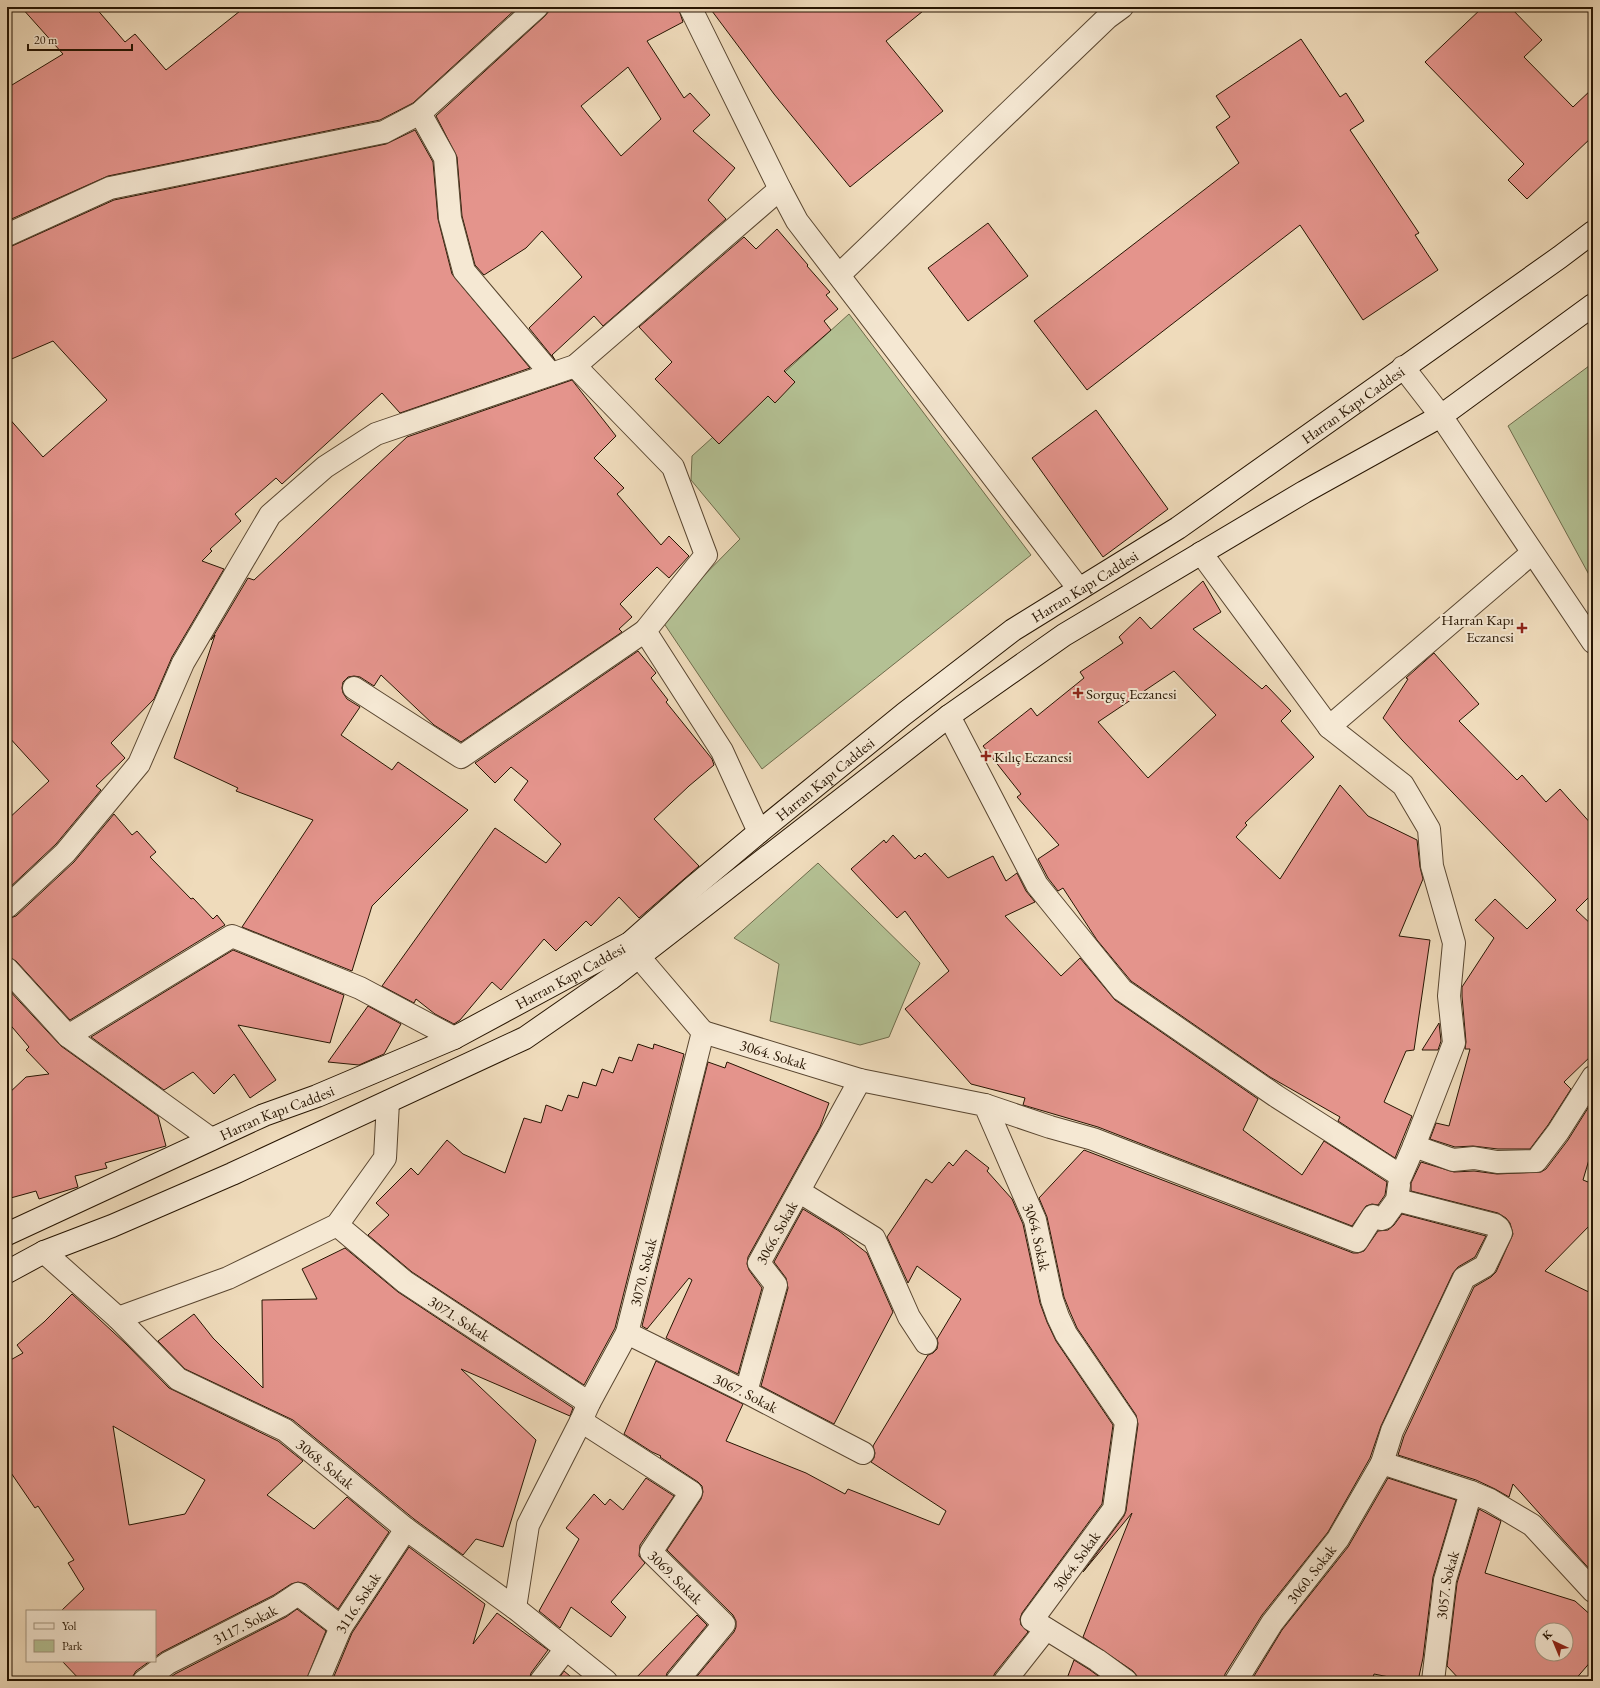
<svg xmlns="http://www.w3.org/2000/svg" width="1600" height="1688" viewBox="0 0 1600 1688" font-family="'EB Garamond',serif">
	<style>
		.green { fill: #b4c194; stroke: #6e6b4b }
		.building { fill: #e4948c; stroke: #271502; fill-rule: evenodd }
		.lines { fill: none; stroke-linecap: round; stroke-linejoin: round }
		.minor-casing { stroke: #594630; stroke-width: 24 }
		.secondary-casing { stroke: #271502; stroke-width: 24 }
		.minor { stroke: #f5e8d3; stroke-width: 22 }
		.secondary { stroke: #f5e8d3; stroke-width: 22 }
		.poi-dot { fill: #8f2418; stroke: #f5e8d3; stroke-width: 1.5 }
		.labels { text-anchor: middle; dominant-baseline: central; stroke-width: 4; stroke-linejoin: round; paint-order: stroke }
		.street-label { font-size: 15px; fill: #271502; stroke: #f5e8d3 }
		.poi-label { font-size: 15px; fill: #271502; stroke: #f5e8d3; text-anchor: start }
	</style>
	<rect width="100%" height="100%" fill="#efdbbb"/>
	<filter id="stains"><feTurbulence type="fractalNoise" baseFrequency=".005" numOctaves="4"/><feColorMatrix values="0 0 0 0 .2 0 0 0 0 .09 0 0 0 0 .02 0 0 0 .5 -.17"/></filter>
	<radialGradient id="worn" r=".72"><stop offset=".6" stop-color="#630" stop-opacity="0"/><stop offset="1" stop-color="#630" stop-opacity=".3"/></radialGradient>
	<!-- green -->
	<g class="green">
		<polygon points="849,314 1031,555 762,769 661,619 740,539 691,480 692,456"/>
		<polygon points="1593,363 1593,582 1508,426"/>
		<polygon points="818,863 920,963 889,1037 860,1045 770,1021 779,964 734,938"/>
	</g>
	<!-- building -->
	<g class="building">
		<polygon points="21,7 95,7 125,42 135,34 166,70 245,7 518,7 413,103 380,120 108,176 7,221 7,88 63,54"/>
		<path d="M549,7H678L683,22L647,41L684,98L690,93L710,115L693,131L735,168L708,200L726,219L603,326L594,316L552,355L555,360L529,328L582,277L542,231L526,248L484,275L475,265L462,216L457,157L436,116L545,16L549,11ZM628,67L661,119L621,156L581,106Z"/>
		<polygon points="704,7 928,7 886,41 943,111 850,187 774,94 709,7 705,9"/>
		<polygon points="1483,7 1510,7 1542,40 1524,57 1573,107 1593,88 1593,136 1527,199 1508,180 1524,164 1425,62"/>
		<polygon points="1301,39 1340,97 1346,93 1364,121 1350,130 1419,233 1415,235 1438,270 1363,320 1300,225 1087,390 1034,321 1239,163 1216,127 1230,117 1216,96"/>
		<polygon points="415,130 433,162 438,219 452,274 530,368 400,413 382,393 282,484 276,478 235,514 241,521 210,549 212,551 202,561 224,569 172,657 154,699 111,743 125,758 96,786 101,790 56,844 7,890 7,820 49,781 7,735 7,416 43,457 107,400 53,341 7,361 7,247 12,246 114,200 386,144"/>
		<polygon points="988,223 1028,276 968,321 928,268"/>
		<polygon points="777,229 808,265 807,266 830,292 826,295 838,309 824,321 831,330 784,371 795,382 775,403 768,396 719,444 655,379 672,362 639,327 744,237 756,249"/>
		<polygon points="572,380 616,436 594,458 624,488 617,494 661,545 669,536 689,556 669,578 657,567 620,604 632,617 619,629 622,632 461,742 434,725 381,675 374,686 360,677 354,676 348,677 343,682 342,688 343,693 347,699 360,707 341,735 392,770 398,762 468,810 372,906 352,971 242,927 313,820 236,791 238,788 174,758 215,635 211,640 248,578 254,580 407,437"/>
		<polygon points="1096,410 1168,509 1103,557 1032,458"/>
		<path d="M1203,581L1221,612L1193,629L1262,689L1266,685L1291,711L1281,721L1314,757L1245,823L1247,825L1236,837L1280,879L1340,785L1368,816L1417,840L1420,867L1423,879L1399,936L1430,940L1414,1050L1406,1051L1384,1102L1412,1116L1395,1158L1338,1121L1340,1117L1270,1077L1131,981L1097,940L1063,888L1058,891L1048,878L1038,859L1059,845L1017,797L1021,794L983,746L1031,708L1037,716L1084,678L1080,672L1123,643L1119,637L1140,617L1151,629ZM1174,671L1216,715L1148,778L1098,722Z"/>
		<polygon points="638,651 656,673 651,678 668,700 666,702 712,759 714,765 689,786 654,819 699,866 639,918 619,897 591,926 586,921 556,951 544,939 501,990 492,982 460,1020 454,1024 435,1014 416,999 414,1003 382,986 495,828 546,863 561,844 514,800 528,781 511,767 495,783 475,763"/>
		<polygon points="1434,653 1479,704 1459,721 1517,780 1522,775 1546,802 1560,789 1593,826 1593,893 1576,910 1593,926 1593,1054 1564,1082 1571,1089 1548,1125 1530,1149 1498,1149 1473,1146 1455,1147 1430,1139 1436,1123 1449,1126 1470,1049 1465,1049 1466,1042 1462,996 1462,987 1494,938 1475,920 1495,899 1527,929 1556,900 1402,740 1383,718 1408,679 1406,678"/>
		<polygon points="114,814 132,835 137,831 156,852 150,857 191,899 193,898 213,919 217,915 225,925 70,1020 16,961 7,957 7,919 16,916 74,862"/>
		<polygon points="893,835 915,859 919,855 921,857 925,853 948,878 993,856 1006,881 1017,873 1026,891 1035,902 1005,916 1061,976 1080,958 1115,1000 1258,1099 1243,1130 1302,1175 1324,1141 1387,1182 1385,1195 1378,1205 1372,1204 1366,1206 1352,1226 1098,1127 1023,1105 1025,1098 971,1084 905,1009 949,971 905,911 897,918 851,869 884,840 886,843"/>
		<polygon points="233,950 344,995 330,1043 238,1025 276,1080 250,1098 234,1074 214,1094 193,1072 164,1090 91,1037"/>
		<polygon points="7,988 61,1046 158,1116 166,1146 105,1163 107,1168 75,1176 78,1187 39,1199 36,1191 7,1199 7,1095 26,1077 49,1074 26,1050 29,1047 7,1021"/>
		<polygon points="368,1006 401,1024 384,1054 359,1065 328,1062"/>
		<polygon points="1439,1023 1441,1041 1438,1050 1422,1050"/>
		<polygon points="638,1044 653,1049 654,1044 684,1054 615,1328 584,1385 412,1272 368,1235 389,1215 376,1203 411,1168 418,1175 447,1140 463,1154 505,1173 524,1118 541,1123 546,1105 562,1111 568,1095 578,1098 583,1082 596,1086 602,1069 613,1073 619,1057 632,1061"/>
		<polygon points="708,1062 725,1068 727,1062 829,1103 820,1127 748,1257 747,1264 749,1270 762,1288 738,1374 666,1338 692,1280 689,1278 647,1329 642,1326"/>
		<polygon points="1588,1108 1593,1113 1593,1146 1583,1180 1593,1184 1593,1222 1545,1271 1593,1294 1593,1573 1513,1484 1509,1497 1495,1489 1476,1480 1398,1455 1404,1436 1474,1287 1491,1277 1496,1272 1513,1234 1510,1223 1506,1218 1498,1213 1411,1191 1411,1183 1421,1162 1454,1172 1474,1171 1497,1174 1541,1172 1546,1169 1568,1140"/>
		<polygon points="966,1150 989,1168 987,1171 1012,1199 1023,1224 1040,1303 1047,1322 1056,1341 1113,1425 1102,1504 1022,1613 1020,1619 1021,1625 1028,1632 995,1673 991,1681 693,1681 734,1632 736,1627 736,1621 733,1615 667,1550 701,1499 703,1492 702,1486 698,1482 660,1457 661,1456 652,1452 624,1434 656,1361 743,1404 726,1441 806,1473 845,1494 848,1489 939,1525 946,1511 871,1462 874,1458 875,1453 873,1446 928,1355 933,1353 937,1349 938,1343 937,1339 961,1299 917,1266 908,1283 887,1237 926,1179 932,1183 949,1162 953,1166"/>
		<polygon points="1084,1150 1353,1253 1358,1253 1364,1251 1378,1231 1388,1230 1394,1225 1402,1214 1486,1236 1475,1257 1458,1267 1453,1273 1381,1426 1370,1458 1328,1532 1262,1615 1225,1674 1224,1681 1138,1681 1137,1676 1133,1671 1083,1637 1132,1513 1083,1572 1124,1516 1126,1511 1138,1424 1136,1415 1077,1328 1070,1312 1064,1297 1047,1217 1039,1198"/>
		<polygon points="803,1209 839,1231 867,1253 893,1312 834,1424 761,1386 788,1288 786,1278 774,1262"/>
		<polygon points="345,1248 398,1292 573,1408 570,1416 461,1369 536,1440 503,1547 476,1539 463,1555 414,1519 293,1420 185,1369 158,1341 194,1314 213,1338 263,1388 262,1300 317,1299 302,1269"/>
		<path d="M72,1294L126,1344L169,1388L278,1441L303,1461L267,1495L314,1529L347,1497L389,1532L338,1609L306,1584L298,1582L291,1584L274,1595L162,1652L155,1657V1611H61L84,1589L68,1563L74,1560L38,1506L35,1508L7,1467V1362L23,1353L17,1345L44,1322ZM113,1426L205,1480L185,1514L129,1525Z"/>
		<polygon points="646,1478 674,1496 640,1545 639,1556 645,1563 611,1602 626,1617 611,1637 571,1607 560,1628 539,1611 579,1539 566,1528 594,1494 605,1505 610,1499 623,1510"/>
		<polygon points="1388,1478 1456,1500 1433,1577 1423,1658 1418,1681 1409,1681 1374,1674 1372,1681 1251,1681 1282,1630 1348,1547"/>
		<path d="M1479,1509L1501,1521L1485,1573L1575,1601L1593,1617V1659L1574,1681H1461L1447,1666L1457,1583ZM1542,1630H1566V1654H1542Z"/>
		<polygon points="409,1547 485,1604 473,1644 497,1613 548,1650 531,1673 529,1681 332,1681 352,1633"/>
		<polygon points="297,1609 326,1631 306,1681 165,1681 175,1674 286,1617"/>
		<polygon points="697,1615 707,1625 667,1673 665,1681 633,1681"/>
		<polygon points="1074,1660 1090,1670 1105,1681 1066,1681"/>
		<polygon points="62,1661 150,1661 136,1671 133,1676 132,1681 81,1681"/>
		<polygon points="564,1671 576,1681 557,1681"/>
	</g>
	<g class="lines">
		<defs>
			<g id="minor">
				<polyline points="690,7 780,189 797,221 1079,589"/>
				<polyline points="420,113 445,158 450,218 464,271 551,374"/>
				<polyline points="7,235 110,188 384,132 420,113 537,7"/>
				<polyline points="839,275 1107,18 1122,7"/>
				<polyline points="575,366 673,467 706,555 645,631 722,751 759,832"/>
				<polyline points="1403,367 1441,416 1593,642"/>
				<polyline points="1201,553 1329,727 1532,553"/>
				<polyline points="354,688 461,757 645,631"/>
				<polyline points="949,716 1037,885 1122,990 1276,1096 1401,1176 1414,1146 1454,1043 1449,996 1454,943 1432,866 1429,829 1403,785 1329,727"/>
				<polyline points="7,907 65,853 139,764 183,663 270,515 325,467 376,434 575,366 780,189"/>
				<polyline points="7,969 68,1036 211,1139"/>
				<path id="s1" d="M703,1032L860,1080L985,1105L1035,1220L1052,1300L1058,1317L1066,1334L1126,1422L1114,1509L1032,1620L1097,1660L1126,1681"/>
				<polyline points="68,1036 232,936 360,988 454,1038"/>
				<polyline points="985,1105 1050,1127 1093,1139 1357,1241 1373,1216 1381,1219 1384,1218 1397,1200 1399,1185"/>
				<polyline points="1414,1146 1453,1160 1474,1158 1497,1162 1536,1161 1558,1132 1593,1077"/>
				<polyline points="800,1192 874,1238 909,1317 926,1343"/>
				<polyline points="1397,1200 1495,1225 1499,1228 1501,1233 1485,1266 1464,1278 1392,1431 1382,1463 1471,1492 1490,1500 1532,1525 1593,1591"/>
				<path id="s2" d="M337,1225L405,1282L589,1403"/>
				<path id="s3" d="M44,1252L118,1318L178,1379L285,1430L406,1529L515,1608L606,1681"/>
				<polyline points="118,1318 228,1278 337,1225 385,1158 388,1102"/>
				<path id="s4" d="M627,1333L746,1392L863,1453"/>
				<path id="s5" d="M746,1392L776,1285L759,1263L860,1080"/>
				<path id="s6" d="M581,1421L691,1492L651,1552L724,1624L677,1681"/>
				<path id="s7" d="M515,1608L528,1525L581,1421L589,1403L627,1333L703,1032L639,957L630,943"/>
				<path id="s8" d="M144,1681L168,1663L280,1606L298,1594L341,1627"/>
				<path id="s9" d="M318,1681L341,1627L406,1529"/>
				<polyline points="541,1681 566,1649"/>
				<polyline points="1005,1681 1046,1629"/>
				<path id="s10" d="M1236,1681L1272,1623L1338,1539L1382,1463"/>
				<path id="s11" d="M1433,1681L1445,1580L1471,1492"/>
			</g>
			<g id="secondary">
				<path id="s12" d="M7,1234L264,1115L317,1096L454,1038L630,943L691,889L759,832L904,714L1013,630L1178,528L1560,257L1593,232"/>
				<polyline points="7,1272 44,1252 112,1226 232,1174 525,1038 610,979 949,716 1064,635 1304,492 1441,416 1593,305"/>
			</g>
		</defs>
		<!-- minor casing -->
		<use href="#minor" class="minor-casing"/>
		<!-- secondary casing -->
		<use href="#secondary" class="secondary-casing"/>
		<!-- minor -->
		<use href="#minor" class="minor"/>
		<!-- secondary -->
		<use href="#secondary" class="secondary"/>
	</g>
	<!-- markers -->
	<g class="poi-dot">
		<path d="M1520 622h4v4h4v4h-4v4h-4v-4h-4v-4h4z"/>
		<path d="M1076 687h4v4h4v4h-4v4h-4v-4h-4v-4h4z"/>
		<path d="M984 750h4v4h4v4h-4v4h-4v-4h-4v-4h4z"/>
	</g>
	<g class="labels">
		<!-- street labels -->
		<g class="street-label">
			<text stroke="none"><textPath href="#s12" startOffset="1591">Harran Kapı Caddesi</textPath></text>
			<text stroke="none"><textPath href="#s12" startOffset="1267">Harran Kapı Caddesi</textPath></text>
			<text stroke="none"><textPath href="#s12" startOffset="943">Harran Kapı Caddesi</textPath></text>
			<text stroke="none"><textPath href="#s12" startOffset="620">Harran Kapı Caddesi</textPath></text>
			<text stroke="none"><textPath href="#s1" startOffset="74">3064. Sokak</textPath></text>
			<text stroke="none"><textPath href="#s12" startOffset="296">Harran Kapı Caddesi</textPath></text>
			<text stroke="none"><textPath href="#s5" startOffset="174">3066. Sokak</textPath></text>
			<text stroke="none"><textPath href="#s1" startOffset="434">3064. Sokak</textPath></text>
			<text stroke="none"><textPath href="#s7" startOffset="363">3070. Sokak</textPath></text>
			<text stroke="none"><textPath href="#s2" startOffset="154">3071. Sokak</textPath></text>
			<text stroke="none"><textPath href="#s4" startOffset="133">3067. Sokak</textPath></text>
			<text stroke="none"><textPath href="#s3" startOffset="356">3068. Sokak</textPath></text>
			<text transform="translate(1076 1561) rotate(-54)">3064. Sokak</text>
			<text stroke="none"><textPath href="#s10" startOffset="131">3060. Sokak</textPath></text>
			<text stroke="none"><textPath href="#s6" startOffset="238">3069. Sokak</textPath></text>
			<text stroke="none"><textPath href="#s11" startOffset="97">3057. Sokak</textPath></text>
			<text stroke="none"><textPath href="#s9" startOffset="88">3116. Sokak</textPath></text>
			<text stroke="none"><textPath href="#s8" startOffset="116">3117. Sokak</textPath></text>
		</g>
		<!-- poi labels -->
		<g class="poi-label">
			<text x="1514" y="619" text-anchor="end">Harran Kapı<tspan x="1514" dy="17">Eczanesi</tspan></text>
			<text x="1086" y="693">Sorguç Eczanesi</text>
			<text x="994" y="756">Kılıç Eczanesi</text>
		</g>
	</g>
	<!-- margin -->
	<rect width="1600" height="1688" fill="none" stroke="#efdbbb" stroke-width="24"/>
	<rect x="8" y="8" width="1584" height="1672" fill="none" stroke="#271502" stroke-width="2"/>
	<rect x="12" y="12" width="1576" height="1664" fill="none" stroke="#271502"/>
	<!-- legend -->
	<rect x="26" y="1610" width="130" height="52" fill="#f5e8d3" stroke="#a3947f"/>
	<rect x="34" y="1623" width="20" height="6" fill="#f5e8d3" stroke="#a3947f"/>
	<text x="62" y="1630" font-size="12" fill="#271502">Yol</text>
	<rect x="34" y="1640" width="20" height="12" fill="#b4c194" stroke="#a3947f"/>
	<text x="62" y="1650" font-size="12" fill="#271502">Park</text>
	<!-- north arrow -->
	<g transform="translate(1554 1642) rotate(316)"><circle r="19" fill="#f5e8d3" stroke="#a3947f"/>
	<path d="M0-3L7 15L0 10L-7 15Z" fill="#8f2418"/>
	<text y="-6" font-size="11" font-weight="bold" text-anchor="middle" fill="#271502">K</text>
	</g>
	<!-- scale -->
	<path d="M28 44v6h104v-6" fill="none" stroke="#271502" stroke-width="2"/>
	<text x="34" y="44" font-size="12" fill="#271502" stroke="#f5e8d3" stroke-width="3" paint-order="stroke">20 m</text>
	<rect width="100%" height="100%" filter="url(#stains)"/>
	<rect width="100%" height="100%" fill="url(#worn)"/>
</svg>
